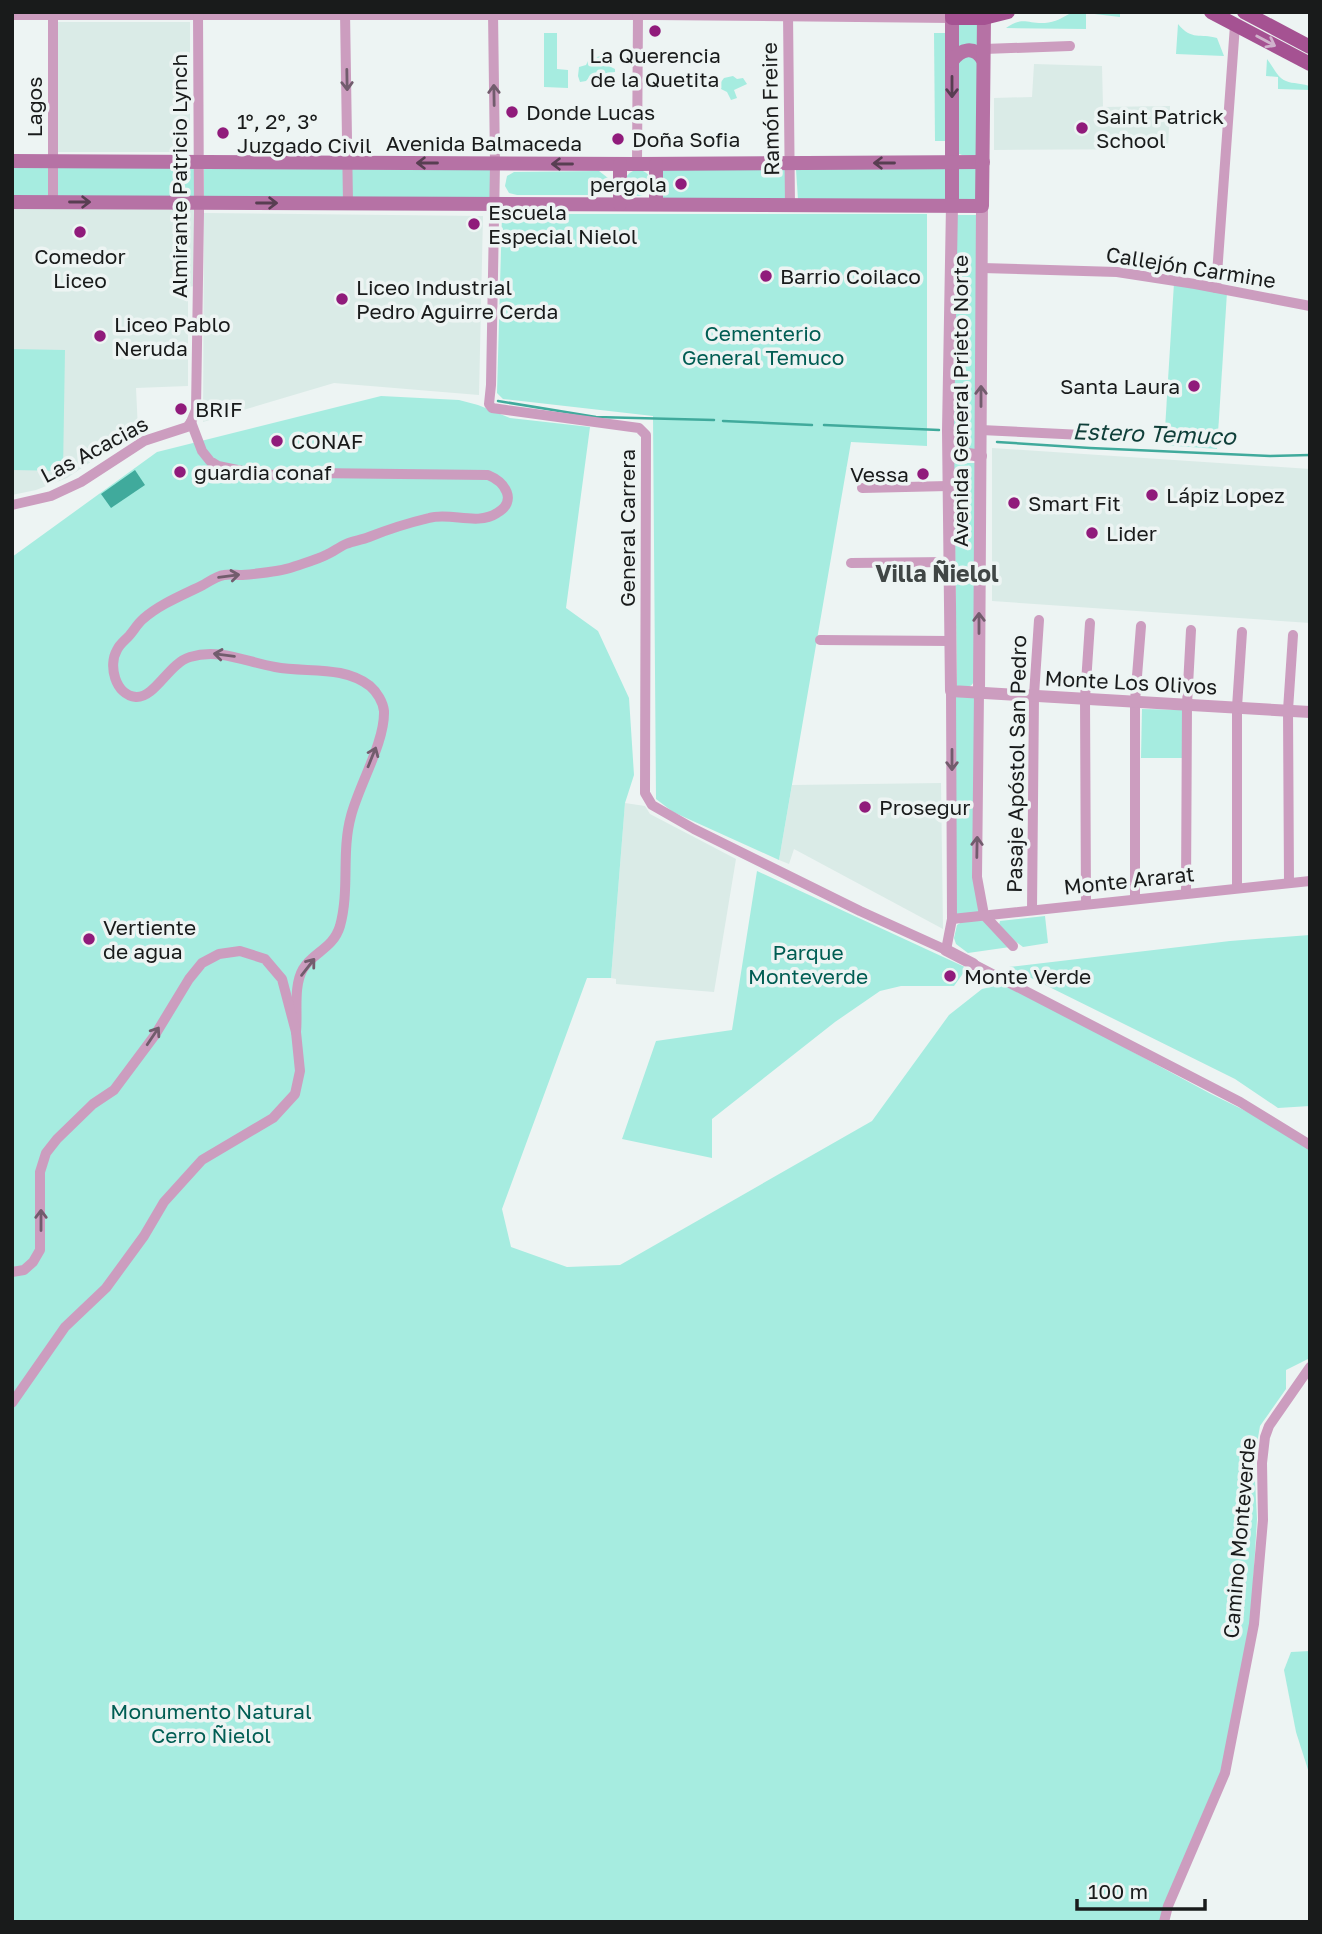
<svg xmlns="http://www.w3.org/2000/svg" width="1322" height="1934" viewBox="0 0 1322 1934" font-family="'Golos Text',sans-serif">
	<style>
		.built { fill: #daebe7 }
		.green { fill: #a6ece0 }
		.water { fill: #40aa9c }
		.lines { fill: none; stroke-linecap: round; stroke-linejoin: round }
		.stream { stroke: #40aa9c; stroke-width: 2.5 }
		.minor { stroke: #cc9dbf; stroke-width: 10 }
		.tertiary { stroke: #cc9dbf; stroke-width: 12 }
		.secondary { stroke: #b672a5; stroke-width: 14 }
		.primary { stroke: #a55292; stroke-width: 14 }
		.oneway { stroke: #d0b3cc }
		.oneway2 { stroke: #725c6d }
		.oneway3 { stroke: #583e52 }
		.poi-dot { fill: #901b7b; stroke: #edf4f3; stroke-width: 2.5 }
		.labels { text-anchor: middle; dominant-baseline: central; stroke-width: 7; stroke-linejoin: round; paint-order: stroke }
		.poi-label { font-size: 21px; fill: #191b1b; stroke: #edf4f3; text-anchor: start }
		.street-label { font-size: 21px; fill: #191b1b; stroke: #edf4f3 }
		.park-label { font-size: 21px; fill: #005d53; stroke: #edf4f3 }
		.water-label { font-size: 23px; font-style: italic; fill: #0f3f39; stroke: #edf4f3 }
		.neighbourhood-label { font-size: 23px; font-weight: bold; fill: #404645; stroke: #edf4f3 }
	</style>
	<rect width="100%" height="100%" fill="#edf4f3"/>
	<!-- built -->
	<g class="built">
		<polygon points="58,22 190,22 190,152 57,152"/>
		<polygon points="1034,64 1102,66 1103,107 1170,106 1168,149 994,150 994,98 1032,97"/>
		<polygon points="196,207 195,286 188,287 188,386 136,388 138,430 67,478 36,490 12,495 12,208"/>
		<polygon points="204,213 483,216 479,395 334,383 203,422"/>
		<polygon points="992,448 1310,469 1310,623 992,601"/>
		<polygon points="941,783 943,929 794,849 789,864 779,860 792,785"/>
		<polygon points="625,803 645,806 650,814 736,859 714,992 616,984 616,979 611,978"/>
	</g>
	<!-- green -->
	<g class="green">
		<path d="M1072,12H1116L1120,14V17L1086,13V29L1006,28C1023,16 1027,24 1045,23C1055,22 1063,18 1072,12Z"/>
		<polygon points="954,23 980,23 977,156 962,155 954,152"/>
		<path d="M1178,24C1192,41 1200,33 1217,38L1224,56L1176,54Z"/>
		<polygon points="544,33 557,33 557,69 568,70 568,88 544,87"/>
		<polygon points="934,33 948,33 949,141 935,141"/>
		<polygon points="601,56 605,58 605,64 615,69 615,72 591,75 586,81 580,82 578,76 579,67 586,65 589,59"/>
		<path d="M1267,59C1273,66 1277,78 1286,81C1293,84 1302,83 1309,86L1310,90L1278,89V77L1266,76Z"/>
		<polygon points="733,76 737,79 743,78 747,84 734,90 737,98 731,100 727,92 721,89 721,82 724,78"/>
		<polygon points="12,165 49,165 49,199 12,198"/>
		<polygon points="352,165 490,168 490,199 352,199"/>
		<polygon points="657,165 786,165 787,204 657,201"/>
		<polygon points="948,165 949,202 798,200 796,169"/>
		<polygon points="58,166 194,167 194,198 58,197"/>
		<polygon points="343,166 343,198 204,198 204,167"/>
		<polygon points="954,167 980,167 979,201 954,200"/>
		<circle cx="638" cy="183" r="13"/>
		<path d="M599,171L608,178C611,187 607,193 598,195H517L509,193L505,186L507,176L514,172Z"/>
		<polygon points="502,214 927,214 927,446 851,442 779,860 673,812 656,799 653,416 503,399 497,393"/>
		<polygon points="953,215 979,215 975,453 966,451 952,436"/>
		<polygon points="1174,283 1227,292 1217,449 1164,445"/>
		<polygon points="12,349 65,350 63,471 12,470"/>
		<path d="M381,396L459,400L478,405L510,418L590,427L566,608L598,631L629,698L634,775L625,803L611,978H587L502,1209L511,1247L567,1267L620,1265L872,1121L949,1015L982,989L1011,982C1076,1022 1144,1058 1211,1094C1245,1111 1279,1126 1310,1147V1358L1286,1370V1389L1260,1426L1254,1461L1257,1519L1251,1619L1223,1772L1159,1922H12V557L157,452Z"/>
		<path d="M954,463H975L974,682C969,689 964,689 957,686Z"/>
		<polygon points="953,694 976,694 981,912 955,916"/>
		<polygon points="1142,709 1184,710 1183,758 1141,758"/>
		<polygon points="757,871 967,968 954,986 901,986 880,991 835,1022 712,1119 712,1158 622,1139 656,1041 732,1030"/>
		<polygon points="1045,916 1048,943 1023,947 1007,935 999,925 1000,921"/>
		<polygon points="979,919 986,922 1010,947 968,953 956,944 954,938 957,925 962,922"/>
		<polygon points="1310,935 1310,1106 1278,1108 1235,1079 1009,967 1230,941"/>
		<polygon points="1310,1651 1310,1776 1296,1732 1284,1670 1291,1652"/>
	</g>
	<!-- water -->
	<polygon class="water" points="135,470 145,485 111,508 101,494"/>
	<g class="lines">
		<!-- stream -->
		<g class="stream">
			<polyline points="498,401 596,417 714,420"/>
			<polyline points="723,421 812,425"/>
			<polyline points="824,425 939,430"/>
			<polyline points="997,442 1090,448 1270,456 1310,455"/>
		</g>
		<!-- minor -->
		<g class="minor">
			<polyline points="345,12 348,203"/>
			<polyline points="493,12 495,164 491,385 489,404 492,408 639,428 646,435 645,793 652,805 694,829 860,911 946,950 952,919 951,691"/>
			<polyline points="788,13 790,205"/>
			<polyline points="12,15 653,15 952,18"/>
			<polyline points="984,49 1070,46"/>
			<polyline points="637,164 638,12"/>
			<polyline points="53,202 53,12"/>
			<polyline points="982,268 1117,272 1195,284 1310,306"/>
			<polyline points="1216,288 1235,25"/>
			<path d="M191,422L202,451L210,461L218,466L247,472L266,475L312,473L488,475C505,482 518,501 497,513C477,526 451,512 429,518C408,523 389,529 369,537C361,540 353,541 346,544C339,547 333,552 326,555C316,560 304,563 293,567C282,571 254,574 242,575C236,575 230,574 224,575C217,576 210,581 203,585C183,595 160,604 143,619C137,624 133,632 128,637C124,641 119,645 117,650C108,665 115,695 136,697C155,698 169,663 190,657C220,648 246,662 275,667C307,673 343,665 370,686C377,692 383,702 384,711C385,742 359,785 351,816C341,852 350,890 340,926C333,949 313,952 303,969C293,986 298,1013 296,1032"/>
			<polyline points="191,422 196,410 199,213 198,12"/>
			<polyline points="981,430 1124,437"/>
			<polyline points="862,488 948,486"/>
			<polyline points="12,505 51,496 81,482 144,441 187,427 191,422"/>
			<polyline points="851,563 949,562"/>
			<polyline points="820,640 950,641"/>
			<polyline points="979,692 977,877 984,915 1013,946"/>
			<polyline points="1289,883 1288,710 1293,635"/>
			<polyline points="1237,888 1237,707 1242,632"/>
			<polyline points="1186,893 1187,704 1191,630"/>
			<polyline points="1135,899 1135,701 1141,626"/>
			<polyline points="1086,904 1085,698 1090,623"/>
			<polyline points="1032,910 1034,695 1039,620"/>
			<polyline points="952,919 1310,881"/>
			<polyline points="973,964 1240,1102 1310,1145"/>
			<polyline points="12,1272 24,1270 33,1262 40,1250 40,1172 46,1153 57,1139 93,1104 114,1090 155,1035 189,979 202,963 219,954 240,951 265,959 282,979 296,1032 300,1071 295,1094 273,1118 202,1160 164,1202 144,1236 106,1288 65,1327 12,1403"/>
			<polyline points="1164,1922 1168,1906 1225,1773 1254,1624 1263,1520 1262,1463 1265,1437 1269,1426 1310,1367"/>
		</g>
		<!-- tertiary -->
		<g class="tertiary">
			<polyline points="952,205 948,431 951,691 1310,712"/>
			<polyline points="950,435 962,453 981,456"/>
			<polyline points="979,692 982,206"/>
			<polyline points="946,950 973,964"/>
		</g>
		<!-- secondary -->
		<g class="secondary">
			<polyline points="952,18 952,205"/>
			<path d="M952,61C961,49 974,45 983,60"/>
			<polyline points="12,161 637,164 983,162"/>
			<polyline points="656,164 656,204"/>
			<polyline points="12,202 982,206 984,18"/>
			<polyline points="620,204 620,164"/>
		</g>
		<!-- primary -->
		<g class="primary">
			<polyline points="952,12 952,18 984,18 1008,12"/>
			<polyline points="1211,12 1310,64"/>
			<polyline points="1244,12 1310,47"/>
		</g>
	</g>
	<!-- one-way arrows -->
	<defs><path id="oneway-shaft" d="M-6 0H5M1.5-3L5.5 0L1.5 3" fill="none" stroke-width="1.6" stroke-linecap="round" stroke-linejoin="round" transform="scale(1.75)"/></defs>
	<use class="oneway" href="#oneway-shaft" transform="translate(1266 41) rotate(28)"/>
	<g class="oneway2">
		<use href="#oneway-shaft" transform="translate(347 80) rotate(89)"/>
		<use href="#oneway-shaft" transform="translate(494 95) rotate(-91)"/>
		<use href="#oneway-shaft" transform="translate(981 396) rotate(-90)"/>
		<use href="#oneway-shaft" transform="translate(229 576) rotate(-7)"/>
		<use href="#oneway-shaft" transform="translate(979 623) rotate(-90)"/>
		<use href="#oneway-shaft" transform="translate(224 655) rotate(-173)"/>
		<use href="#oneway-shaft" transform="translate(372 757) rotate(-68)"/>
		<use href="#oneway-shaft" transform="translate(952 760) rotate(90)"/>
		<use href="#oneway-shaft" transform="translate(977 847) rotate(-89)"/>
		<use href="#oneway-shaft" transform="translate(308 967) rotate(-52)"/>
		<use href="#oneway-shaft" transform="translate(153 1036) rotate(-56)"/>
		<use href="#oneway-shaft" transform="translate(41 1220) rotate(-90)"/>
	</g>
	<g class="oneway3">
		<use href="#oneway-shaft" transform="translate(952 87) rotate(90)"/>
		<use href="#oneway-shaft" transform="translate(427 163) rotate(-180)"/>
		<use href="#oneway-shaft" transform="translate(884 163) rotate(180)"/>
		<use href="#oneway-shaft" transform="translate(562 164) rotate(-180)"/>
		<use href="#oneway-shaft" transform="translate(80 202)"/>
		<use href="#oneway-shaft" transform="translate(267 203)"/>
	</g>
	<!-- markers -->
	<g class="poi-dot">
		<circle cx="655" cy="31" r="7"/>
		<circle cx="512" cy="112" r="7"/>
		<circle cx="1082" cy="128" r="7"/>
		<circle cx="223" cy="133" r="7"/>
		<circle cx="618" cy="139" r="7"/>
		<circle cx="681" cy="184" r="7"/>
		<circle cx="474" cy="224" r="7"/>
		<circle cx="80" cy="232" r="7"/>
		<circle cx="766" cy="276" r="7"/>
		<circle cx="342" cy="299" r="7"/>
		<circle cx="100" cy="336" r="7"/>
		<circle cx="1194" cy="386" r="7"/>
		<circle cx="181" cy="409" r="7"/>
		<circle cx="277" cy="441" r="7"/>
		<circle cx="180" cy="472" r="7"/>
		<circle cx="923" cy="474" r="7"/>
		<circle cx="1152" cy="495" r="7"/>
		<circle cx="1014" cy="503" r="7"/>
		<circle cx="1092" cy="533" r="7"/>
		<circle cx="865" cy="807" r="7"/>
		<circle cx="89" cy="939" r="7"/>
		<circle cx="950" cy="976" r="7"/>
	</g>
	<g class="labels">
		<!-- poi labels -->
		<g class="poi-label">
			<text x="655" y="55" text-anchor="middle">La Querencia<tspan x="655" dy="24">de la Quetita</tspan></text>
			<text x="526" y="112">Donde Lucas</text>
			<text x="1096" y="116">Saint Patrick<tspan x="1096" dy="24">School</tspan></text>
			<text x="237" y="121">1°, 2°, 3°<tspan x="237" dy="24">Juzgado Civil</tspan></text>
			<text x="632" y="139">Doña Sofia</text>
			<text x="667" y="184" text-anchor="end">pergola</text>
			<text x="488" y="212">Escuela<tspan x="488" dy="24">Especial Nielol</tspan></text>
			<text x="80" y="256" text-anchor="middle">Comedor<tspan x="80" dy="24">Liceo</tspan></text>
			<text x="780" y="276">Barrio Coilaco</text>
			<text x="356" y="287">Liceo Industrial<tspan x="356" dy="24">Pedro Aguirre Cerda</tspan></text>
			<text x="114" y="324">Liceo Pablo<tspan x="114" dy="24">Neruda</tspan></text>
			<text x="1180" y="386" text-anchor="end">Santa Laura</text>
			<text x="195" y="409">BRIF</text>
			<text x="291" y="441">CONAF</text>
			<text x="194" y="472">guardia conaf</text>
			<text x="909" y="474" text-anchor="end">Vessa</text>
			<text x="1166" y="495">Lápiz Lopez</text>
			<text x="1028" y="503">Smart Fit</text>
			<text x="1106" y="533">Lider</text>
			<text x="879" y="807">Prosegur</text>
			<text x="103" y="927">Vertiente<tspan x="103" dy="24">de agua</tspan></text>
			<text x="964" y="976">Monte Verde</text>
		</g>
		<!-- street labels -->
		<g class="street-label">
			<text transform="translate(34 107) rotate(-90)">Lagos</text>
			<text transform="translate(770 109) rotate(-91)">Ramón Freire</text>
			<text x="484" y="143">Avenida Balmaceda</text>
			<text transform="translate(179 176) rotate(-90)">Almirante Patricio Lynch</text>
			<text transform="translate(1191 267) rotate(9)">Callejón Carmine</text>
			<text transform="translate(960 401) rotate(-90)">Avenida General Prieto Norte</text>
			<text transform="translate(94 449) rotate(-28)">Las Acacias</text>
			<text transform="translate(627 528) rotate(-90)">General Carrera</text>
			<text transform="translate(1131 682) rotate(3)">Monte Los Olivos</text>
			<text transform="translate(1016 764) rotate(-89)">Pasaje Apóstol San Pedro</text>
			<text transform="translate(1129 880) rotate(-6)">Monte Ararat</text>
			<text transform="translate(1239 1538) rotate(-85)">Camino Monteverde</text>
		</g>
		<!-- park labels -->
		<g class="park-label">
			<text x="763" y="333">Cementerio<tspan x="763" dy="24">General Temuco</tspan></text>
			<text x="808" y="952">Parque<tspan x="808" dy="24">Monteverde</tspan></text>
			<text x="211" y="1711">Monumento Natural<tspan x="211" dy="24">Cerro Ñielol</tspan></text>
		</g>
		<!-- water labels -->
		<g class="water-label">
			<text transform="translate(1154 433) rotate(2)">Estero Temuco</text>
		</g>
		<!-- neighbourhood labels -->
		<g class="neighbourhood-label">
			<text x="937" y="573">Villa Ñielol</text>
		</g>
	</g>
	<!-- border -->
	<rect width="1322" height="1934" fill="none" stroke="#191b1b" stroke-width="28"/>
	<!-- scale -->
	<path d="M1077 1899v10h128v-10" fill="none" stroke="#191b1b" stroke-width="3.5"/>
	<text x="1088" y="1899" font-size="21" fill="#191b1b" stroke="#edf4f3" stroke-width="5" paint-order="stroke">100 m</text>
</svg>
